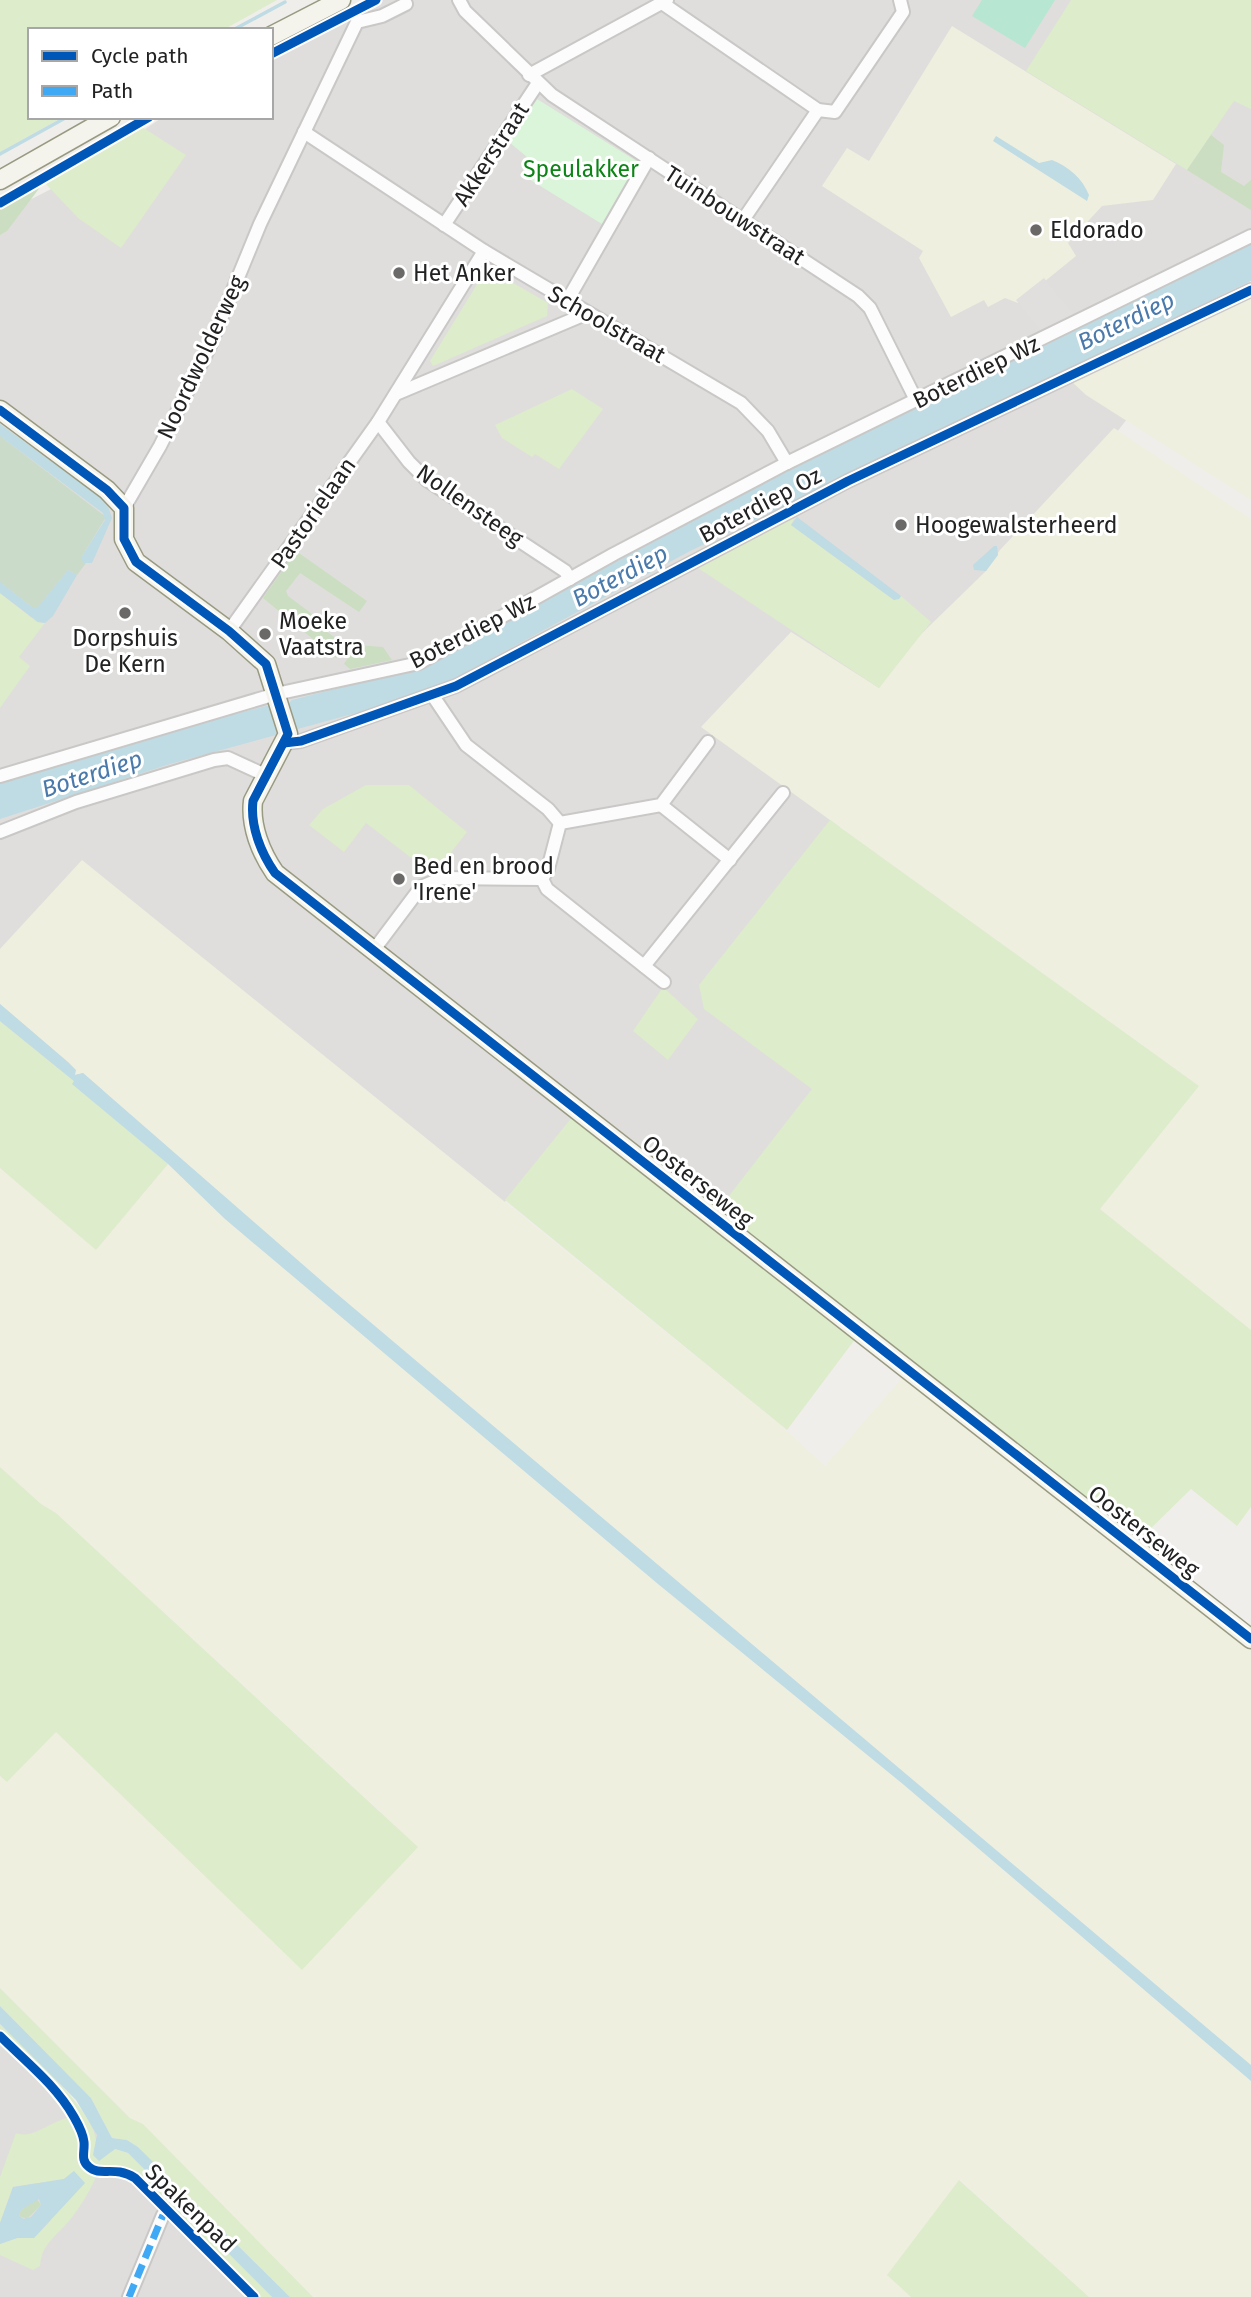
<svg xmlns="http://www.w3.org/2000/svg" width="1251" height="2297" viewBox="0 0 1251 2297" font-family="'Fira Sans',sans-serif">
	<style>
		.residential { fill: #dfdedc }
		.farmland { fill: #efefdf }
		.grass { fill: #ddeccb }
		.forest { fill: #cbdec1 }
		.cemetery { fill: #cadbca }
		.park { fill: #daf5da }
		.pitch { fill: #b7e6d2 }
		.parking { fill: #e0dfde }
		.water { fill: #bfdbe3; fill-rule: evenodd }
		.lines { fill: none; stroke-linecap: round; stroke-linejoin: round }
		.stream { stroke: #bfdbe3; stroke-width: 3.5 }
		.street-casing { stroke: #c9c8c7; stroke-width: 16 }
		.secondary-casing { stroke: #999a82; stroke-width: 21 }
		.street { stroke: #fdfcfc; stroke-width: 12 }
		.secondary { stroke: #f4f4ed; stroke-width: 18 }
		.quiet { stroke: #3fa9f5; stroke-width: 7; stroke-dasharray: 14 7; stroke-linecap: butt }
		.cycleway-casing { stroke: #fff; stroke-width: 13 }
		.cycleway { stroke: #0057b8; stroke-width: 9 }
		.poi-dot { fill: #6a6968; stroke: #fff; stroke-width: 2.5 }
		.labels { text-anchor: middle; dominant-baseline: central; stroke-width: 6; stroke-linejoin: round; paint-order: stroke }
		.street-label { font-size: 23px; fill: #222; stroke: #fff }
		.park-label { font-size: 23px; fill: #0c8416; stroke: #fff }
		.poi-label { font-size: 23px; fill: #222; stroke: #fff; text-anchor: start }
		.water-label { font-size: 24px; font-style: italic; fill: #4a7aab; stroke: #fff }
	</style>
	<rect width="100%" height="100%" fill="#f0eeeb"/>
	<!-- residential -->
	<g class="residential">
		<polygon points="376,0 1099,0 1251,73 1251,257 1079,357 1135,409 993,589 862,802 704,985 820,1082 704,1242 571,1139 489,1217 224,1007 0,1162 0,215 69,180 163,117 271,117 271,59"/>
		<polygon points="0,2033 263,2297 0,2297"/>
	</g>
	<!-- farmland -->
	<g class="farmland">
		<polygon points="952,26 1176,164 1153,200 1102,206 1068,243 1076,256 1018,303 1005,298 988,307 984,300 951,317 919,258 923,251 822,186 847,148 869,161"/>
		<polygon points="1251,294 1251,500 1086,395 1071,381"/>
		<polygon points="1114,428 1251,519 1251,1330 1100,1209 1199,1086 701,727 791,632 879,688 915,640 986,571 1000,550"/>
		<polygon points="82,860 777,1422 825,1466 904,1376 1251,1647 1251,2065 324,1283 83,1073 75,1075 69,1063 0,1004 0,949"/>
		<polygon points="168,1164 225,1219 333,1310 658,1584 904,1785 1251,2081 1251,2297 1089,2297 960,2180 888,2275 911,2297 313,2297 143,2124 130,2118 0,1988 0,1776 7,1782 56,1731 302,1969 396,1826 56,1513 41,1504 0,1467 0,1168 96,1250"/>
	</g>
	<!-- grass -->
	<g class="grass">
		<polygon points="0,0 277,0 223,30 30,30 30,117 63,117 0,152"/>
		<polygon points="1071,0 1251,0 1251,109 1234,101 1187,170 1026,71"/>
		<polygon points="142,127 186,155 121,248 78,218 44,182"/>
		<polygon points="487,268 548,303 547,316 433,366 430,361"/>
		<polygon points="572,389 603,409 559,469 535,454 532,457 502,438 495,425"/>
		<polygon points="790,516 794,519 791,525 894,600 901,596 931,622 879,688 695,566"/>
		<polygon points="0,593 37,622 45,623 19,657 30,666 0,708"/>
		<polygon points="366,785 409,785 467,832 435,873 432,874 366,823 344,852 309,825 323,809"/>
		<polygon points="830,820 1199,1086 1100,1209 1251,1330 1251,1507 1237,1526 1191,1489 1138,1541 718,1210 812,1089 704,1009 699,985"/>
		<polygon points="663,987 698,1019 668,1060 633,1031"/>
		<polygon points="0,1021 74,1081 73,1084 168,1164 96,1250 0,1168"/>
		<polygon points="573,1116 856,1338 787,1430 505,1200"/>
		<polygon points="0,1467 41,1504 56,1513 418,1847 302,1970 56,1732 7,1782 0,1776"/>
		<polygon points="0,1988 130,2118 143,2124 313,2297 290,2297 138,2147 127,2140 112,2138 91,2098 0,2006"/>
		<path d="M0,2024C22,2046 101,2115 96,2145L107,2154L115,2149L128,2153L272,2297H256L134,2176C116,2164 97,2175 88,2165C81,2157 87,2148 85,2139C84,2131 78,2121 74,2114C57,2083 25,2059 0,2034Z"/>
		<path d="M72,2117L82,2139L83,2163L98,2173C91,2189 80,2208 69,2221C55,2238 42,2243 40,2266L33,2270L0,2255V2244L17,2238H34L50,2221L74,2171L64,2179L13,2187L0,2223V2177L16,2133C33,2140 53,2119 72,2117Z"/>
		<polygon points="959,2180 1089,2297 911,2297 887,2275"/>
	</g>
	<!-- forest -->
	<g class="forest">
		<polygon points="1211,135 1224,145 1221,172 1244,186 1251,180 1251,210 1187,170"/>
		<polygon points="44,182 7,231 0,235 0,207"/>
		<polygon points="296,551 367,601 359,612 300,573 286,591 288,596 312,614 316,624 344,644 383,647 392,660 350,669 344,664 348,658 341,653 336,658 263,598"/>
		<polygon points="37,2199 41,2205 27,2219 19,2216 21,2210"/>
	</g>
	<!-- cemetery -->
	<polygon class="cemetery" points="0,436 106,517 81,558 86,563 77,575 68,570 38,607 32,607 0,582"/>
	<!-- park -->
	<polygon class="park" points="537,99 638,162 602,224 524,176 533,162 509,142"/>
	<!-- pitch -->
	<polygon class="pitch" points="982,0 1055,0 1025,48 972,16"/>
	<!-- parking -->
	<polygon class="parking" points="1044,278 1075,316 1042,333 1016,300"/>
	<!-- water -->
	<g class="water">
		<path d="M996,136L1039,163L1052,160C1069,167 1082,178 1089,195L1087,201L993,141Z"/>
		<polygon points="1251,241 1251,281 690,551 446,683 414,697 170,764 0,819 0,782 101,749 266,706 286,706 292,700 397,673 521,613 760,484"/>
		<polygon points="0,424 106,501 112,518 92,563 84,563 81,558 105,520 103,513 0,436"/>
		<polygon points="797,517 901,596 899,599 894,600 791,525"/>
		<polygon points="994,546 997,546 998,555 986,571 974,570 973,565"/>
		<polygon points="68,570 77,575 53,616 45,623 38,622 0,593 0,582 32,607 38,607"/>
		<polygon points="0,1004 69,1063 76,1070 75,1075 83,1073 324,1283 1251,2065 1251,2081 904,1785 658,1584 225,1219 168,1164 72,1084 74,1081 0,1021"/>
		<polygon points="0,2006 91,2098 112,2138 127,2140 138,2147 290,2297 272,2297 128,2153 115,2149 99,2161 93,2155 97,2135 76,2100 0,2024"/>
		<path d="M74,2171L85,2183L34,2238H17L0,2244V2223L13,2187L64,2179ZM39,2199L41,2205L31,2217L24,2219L19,2216L21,2210Z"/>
	</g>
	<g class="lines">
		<!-- stream -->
		<g class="stream">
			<polyline points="233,30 285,2"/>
			<polyline points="0,154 67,117"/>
		</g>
		<defs>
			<g id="street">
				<polyline points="459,0 465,11 552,95 858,296 870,308 916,400"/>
				<polyline points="662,3 818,110"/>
				<polyline points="529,75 667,0"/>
				<polyline points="304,132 484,251 741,403 768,431 787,463"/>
				<polyline points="743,220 818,110 835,112 903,12 900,0"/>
				<polyline points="444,225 538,83"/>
				<polyline points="567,301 649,158"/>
				<polyline points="396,394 588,313"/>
				<polyline points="378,422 409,462 427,480 565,571 570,579"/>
				<polyline points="124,508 160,446 210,346 260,224 357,22 382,16 406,4"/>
				<polyline points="229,631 378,422 484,251"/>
				<polyline points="433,696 466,745 548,809 560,823"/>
				<polyline points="284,743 301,741 456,686 848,481 1251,290"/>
				<polyline points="0,776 276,694 419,663 614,554 787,463 1251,236"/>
				<polyline points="661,805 730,860"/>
				<polyline points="0,832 76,802 214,760 228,758 265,775"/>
				<polyline points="542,879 548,869 560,823 661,805 708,742"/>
				<polyline points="542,879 547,889 664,982"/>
				<polyline points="373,951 421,887 442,878 542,879"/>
				<polyline points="644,966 783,793"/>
				<polyline points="129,2297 163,2215"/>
			</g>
			<g id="secondary">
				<polyline points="271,36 341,0"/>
				<polyline points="0,180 111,117"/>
				<path d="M0,410L107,490L124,508V539L136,562L229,631L266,664L288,734L253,801C250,826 261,853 275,873L1251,1639"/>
			</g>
		</defs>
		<!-- street casing -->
		<use href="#street" class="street-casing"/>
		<!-- secondary casing -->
		<use href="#secondary" class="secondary-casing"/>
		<!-- street -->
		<use href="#street" class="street"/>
		<!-- secondary -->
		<use href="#secondary" class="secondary"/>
		<!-- quiet -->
		<polyline class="quiet" points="129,2297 163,2215"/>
		<defs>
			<g id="cycleway">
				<polyline points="271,54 376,0"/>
				<polyline points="0,203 149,117"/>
				<path d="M0,410L107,490L124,508V539L136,562L229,631L266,664L288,734L253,801C250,826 261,853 275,873L1251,1639"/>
				<polyline points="284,743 301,741 456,686 848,481 1251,290"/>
				<path d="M0,2036C25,2061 56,2085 74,2117C78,2124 83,2133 84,2142C85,2152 80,2160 89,2167C100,2177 115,2165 135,2178L254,2297"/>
			</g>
		</defs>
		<!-- cycleway casing -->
		<use href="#cycleway" class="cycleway-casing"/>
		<!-- cycleway -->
		<use href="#cycleway" class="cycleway"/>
	</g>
	<!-- markers -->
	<g class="poi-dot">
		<circle cx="1036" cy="230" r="7"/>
		<circle cx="399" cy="273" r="7"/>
		<circle cx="901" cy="525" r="7"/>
		<circle cx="125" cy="613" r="7"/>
		<circle cx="265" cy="634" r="7"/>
		<circle cx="399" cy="879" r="7"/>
	</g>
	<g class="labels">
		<!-- street labels -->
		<g class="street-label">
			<text transform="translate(491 154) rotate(-57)">Akkerstraat</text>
			<text transform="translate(735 215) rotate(33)">Tuinbouwstraat</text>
			<text transform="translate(607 324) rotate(30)">Schoolstraat</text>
			<text transform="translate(201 357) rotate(-65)">Noordwolderweg</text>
			<text transform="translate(976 372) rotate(-26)">Boterdiep Wz</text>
			<text transform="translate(470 505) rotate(35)">Nollensteeg</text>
			<text transform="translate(760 505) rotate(-28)">Boterdiep Oz</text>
			<text transform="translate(313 513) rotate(-55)">Pastorielaan</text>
			<text transform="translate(472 631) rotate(-27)">Boterdiep Wz</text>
			<text transform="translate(698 1181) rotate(38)">Oosterseweg</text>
			<text transform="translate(1144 1531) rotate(38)">Oosterseweg</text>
			<text transform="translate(191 2208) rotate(44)">Spakenpad</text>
		</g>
		<!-- park labels -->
		<g class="park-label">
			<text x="581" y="169">Speulakker</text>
		</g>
		<!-- poi labels -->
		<g class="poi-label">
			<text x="1050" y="230">Eldorado</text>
			<text x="413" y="273">Het Anker</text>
			<text x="915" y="525">Hoogewalsterheerd</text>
			<text x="279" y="621">Moeke<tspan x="279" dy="26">Vaatstra</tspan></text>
			<text x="125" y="638" text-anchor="middle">Dorpshuis<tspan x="125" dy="26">De Kern</tspan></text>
			<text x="413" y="866">Bed en brood<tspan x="413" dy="26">'Irene'</tspan></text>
		</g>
		<!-- water labels -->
		<g class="water-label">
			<text transform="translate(1126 321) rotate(-26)">Boterdiep</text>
			<text transform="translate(620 576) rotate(-28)">Boterdiep</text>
			<text transform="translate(92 774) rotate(-18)">Boterdiep</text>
		</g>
	</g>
	<!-- legend -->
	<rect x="28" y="28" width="245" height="91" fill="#ffffff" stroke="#a7a7a7" stroke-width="2"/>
	<rect x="42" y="51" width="35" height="10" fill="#0057b8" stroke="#a7a7a7" stroke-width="2"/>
	<text x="91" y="63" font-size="21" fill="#222222">Cycle path</text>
	<rect x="42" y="86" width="35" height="10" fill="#3fa9f5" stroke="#a7a7a7" stroke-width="2"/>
	<text x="91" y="98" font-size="21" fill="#222222">Path</text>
</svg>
